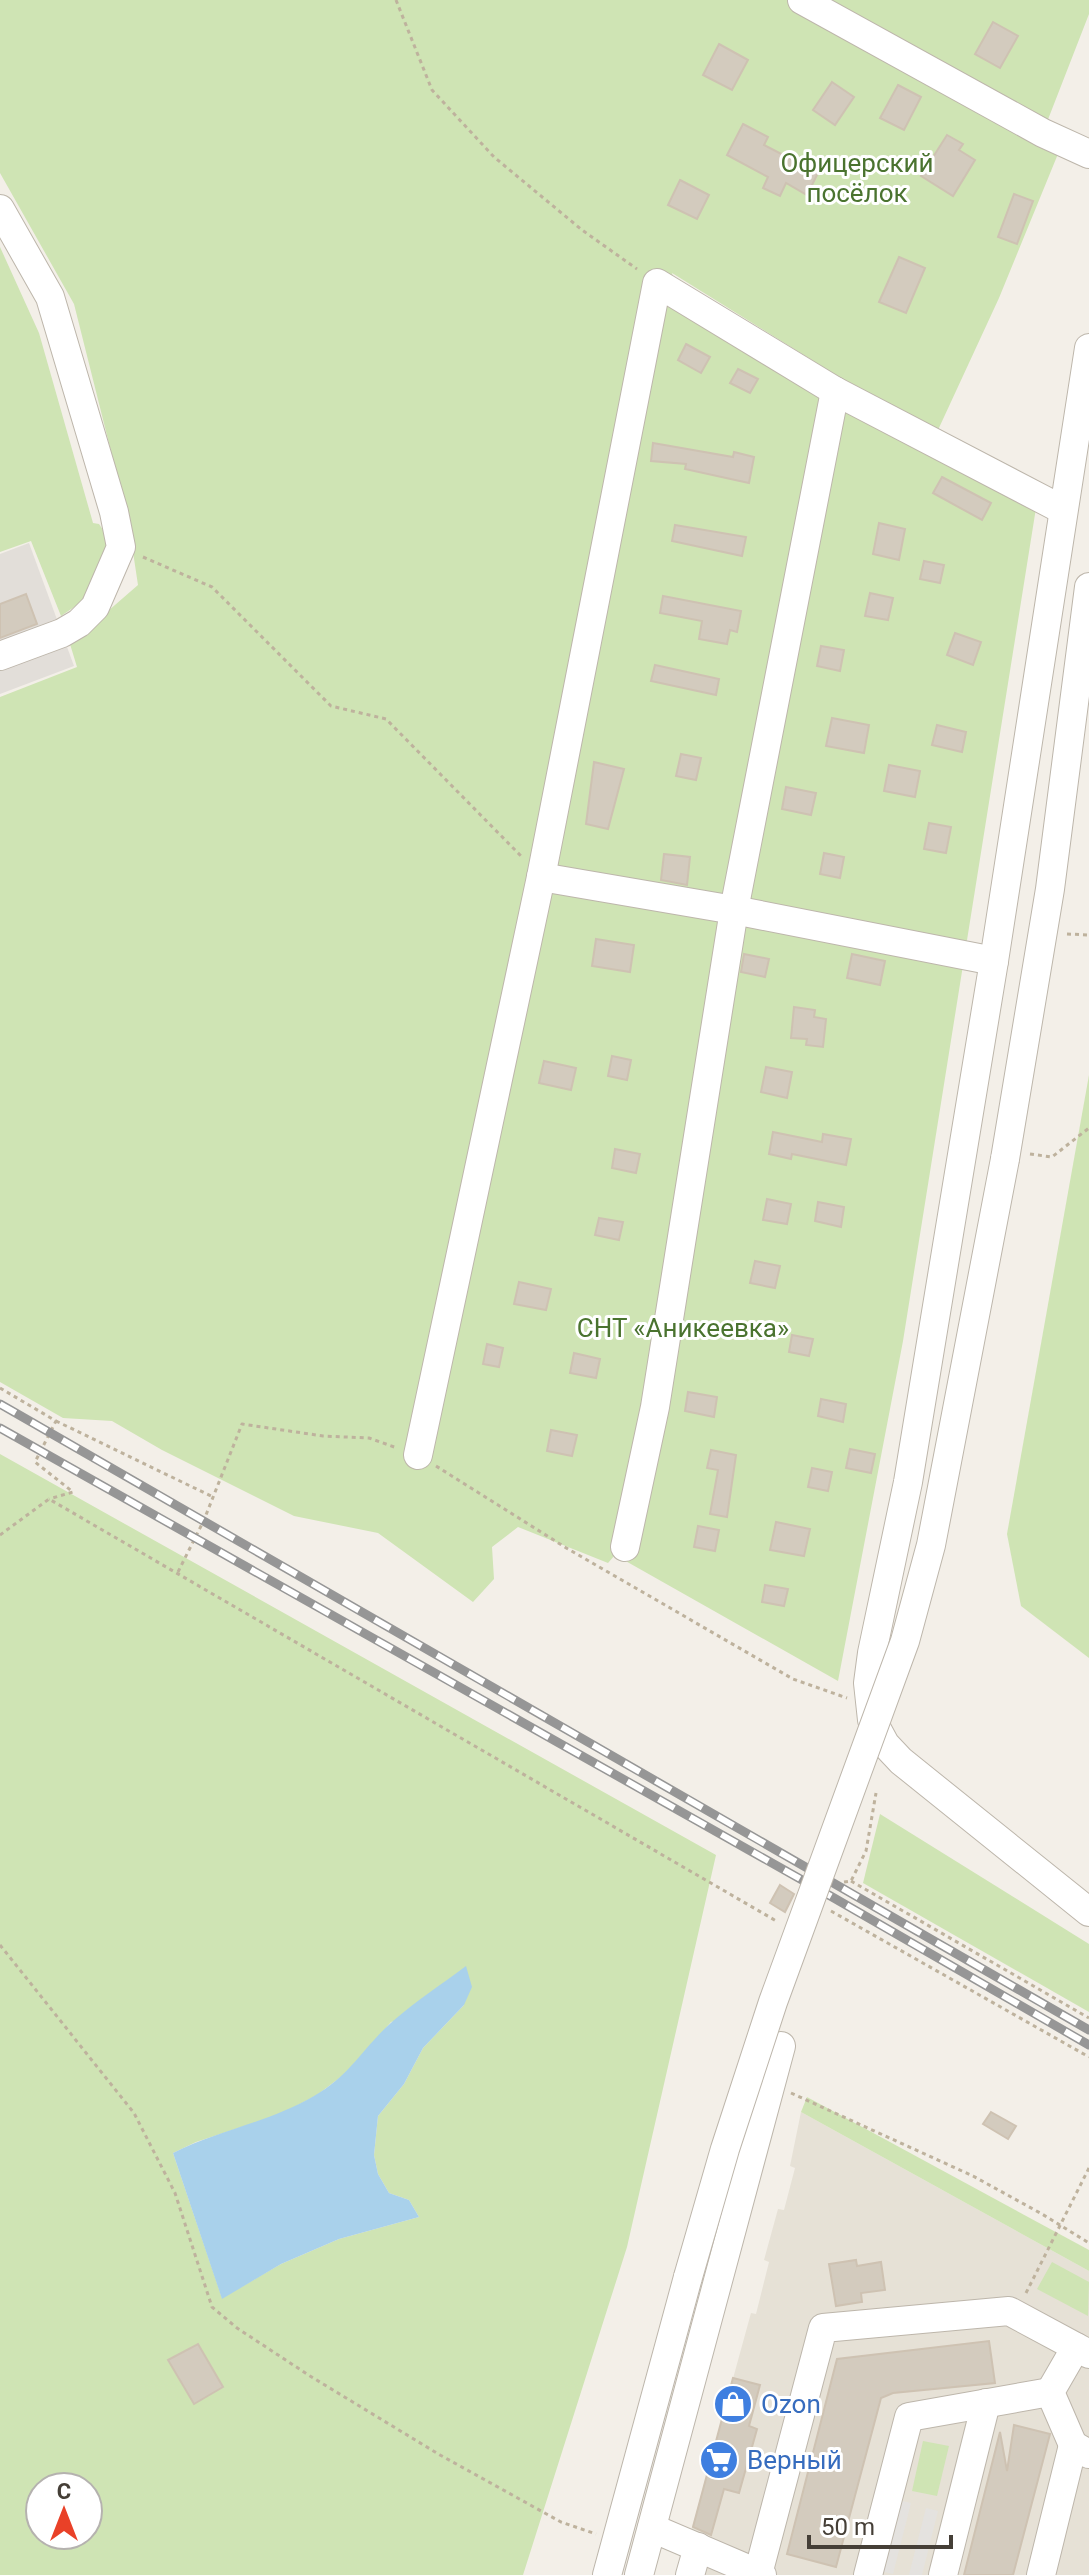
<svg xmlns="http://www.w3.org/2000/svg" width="1089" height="2575" viewBox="0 0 1089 2575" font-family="Roboto,sans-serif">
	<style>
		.residential { fill: #e6e1d6 }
		.industrial { fill: #e2ded9 }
		.green { fill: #cfe4b4; fill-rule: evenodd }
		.parking { fill: #e4e2df }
		.water { fill: #a9d1eb }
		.building { fill: #d3cbbe; stroke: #cec2b2; stroke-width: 2 }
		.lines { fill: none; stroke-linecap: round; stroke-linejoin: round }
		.minor-casing { stroke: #bdb6ab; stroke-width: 30 }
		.path { stroke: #beb29d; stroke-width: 3; stroke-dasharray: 4 4; stroke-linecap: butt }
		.minor { stroke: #fff; stroke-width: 28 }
		.rail-casing { stroke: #969696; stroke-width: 9 }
		.rail { stroke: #fff; stroke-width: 6; stroke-dasharray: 18; stroke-linecap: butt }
		.minor-bridge-casing { stroke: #bdb6ab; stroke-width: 30; stroke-linecap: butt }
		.minor-bridge { stroke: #fff; stroke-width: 28 }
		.labels { text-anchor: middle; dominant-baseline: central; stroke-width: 6; stroke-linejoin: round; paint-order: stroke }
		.park-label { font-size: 26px; fill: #4a732f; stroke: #fff }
		.shop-label { font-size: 26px; fill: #366cbe; stroke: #fff; text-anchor: start }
	</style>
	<rect width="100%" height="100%" fill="#f3efe8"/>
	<!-- residential -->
	<polygon class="residential" points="801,2112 1089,2271 1089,2575 679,2575 751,2313 756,2314 769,2262 764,2260 778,2209 784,2210 795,2168 790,2166"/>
	<!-- industrial -->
	<polygon class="industrial" points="29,543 74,666 0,694 0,554"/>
	<!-- green -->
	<g class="green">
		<polygon points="0,0 1089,0 1089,14 1040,140 1060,149 999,298 938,430 844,380 672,273 675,285 1036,508 903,1341 838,1681 615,1555 608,1563 518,1527 492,1547 494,1579 473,1602 378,1533 294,1516 162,1450 112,1421 63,1418 0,1382 0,697 77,667 70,644 138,585 128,519 74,304 0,173"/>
		<polygon points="0,247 39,333 93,523 99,524 109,539 83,601 61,616 31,541 0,552"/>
		<polygon points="1089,1075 1089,1658 1021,1606 1007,1534"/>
		<path d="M0,1454L716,1855L627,2247L523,2575H0ZM464,2005L423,2048L404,2084L378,2116L374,2155L378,2174L389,2193L409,2200L419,2217L339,2239L281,2264L222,2298L173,2153L196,2142L281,2114L317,2095L350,2070L391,2022ZM40,2487H88V2535H40Z"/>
		<polygon points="880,1814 1089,1944 1089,2012 863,1883"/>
		<polygon points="807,2097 1089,2250 1089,2271 801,2112"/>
		<polygon points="1052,2262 1089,2282 1088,2316 1037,2289"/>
		<polygon points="923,2441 949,2446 937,2496 912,2491"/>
	</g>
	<!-- parking -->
	<g class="parking">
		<polygon points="898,2500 911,2503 893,2574 880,2571"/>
		<polygon points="926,2508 938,2511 922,2575 909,2575"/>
	</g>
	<!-- water -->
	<path class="water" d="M466,1966L472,1987L464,2005L423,2048L404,2084L378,2116L374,2155L378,2174L389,2193L409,2200L419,2217L339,2239L281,2264L222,2299L173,2153C218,2130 270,2122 314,2096C351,2075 364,2046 393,2021C416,2001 442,1984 466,1966Z"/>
	<!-- building -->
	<g class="building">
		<polygon points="993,22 1018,36 1000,68 975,54"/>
		<polygon points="719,44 748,60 732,90 703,75"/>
		<polygon points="832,82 854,97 835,125 813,110"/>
		<polygon points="898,85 921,97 904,130 880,118"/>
		<polygon points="743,124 768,137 764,145 818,173 807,195 786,183 780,196 763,188 768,177 727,155"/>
		<polygon points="947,135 963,144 959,150 975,160 953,196 921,176"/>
		<polygon points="680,180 709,195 697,219 668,205"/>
		<polygon points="1014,194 1033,201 1017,244 998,237"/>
		<polygon points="899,257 925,268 906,313 879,302"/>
		<polygon points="686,344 710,357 701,373 678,360"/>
		<polygon points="738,369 758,379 750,393 730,383"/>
		<polygon points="653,443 733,457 734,452 754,457 749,483 685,469 686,464 651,461"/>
		<polygon points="942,477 991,503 982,520 933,493"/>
		<polygon points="879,523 905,529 899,560 873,554"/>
		<polygon points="675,525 746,537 742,556 672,541"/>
		<polygon points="924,561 944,565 940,583 920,579"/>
		<polygon points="870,593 893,598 888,620 865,616"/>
		<polygon points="26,594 37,624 0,638 0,604"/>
		<polygon points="663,596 741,611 737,632 730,630 727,644 699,639 702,621 660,613"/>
		<polygon points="955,633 981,642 973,665 947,655"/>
		<polygon points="821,646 844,650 840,671 817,666"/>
		<polygon points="655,665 719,679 716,695 651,681"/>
		<polygon points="832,718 869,725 864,753 826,746"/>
		<polygon points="937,725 966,732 962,752 932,745"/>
		<polygon points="681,754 701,758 696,780 676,776"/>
		<polygon points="594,762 624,769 608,829 586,824"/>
		<polygon points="889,765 920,771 915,797 884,791"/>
		<polygon points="786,787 816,793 811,815 782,809"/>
		<polygon points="929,823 951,827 946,853 924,849"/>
		<polygon points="824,853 844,857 840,878 820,874"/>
		<polygon points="664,854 690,857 687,885 661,880"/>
		<polygon points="596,939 634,945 630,972 592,966"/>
		<polygon points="744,954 769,959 765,977 741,972"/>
		<polygon points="852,954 885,961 880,985 847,978"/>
		<polygon points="794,1007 815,1010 814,1017 826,1019 823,1047 806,1045 807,1039 791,1038"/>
		<polygon points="612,1056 631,1060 627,1080 608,1076"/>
		<polygon points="544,1061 576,1068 571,1090 539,1083"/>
		<polygon points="766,1067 792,1072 787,1098 761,1092"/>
		<polygon points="773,1132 822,1142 823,1134 851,1139 846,1165 792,1154 791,1159 769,1154"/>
		<polygon points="615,1149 640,1154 636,1173 612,1168"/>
		<polygon points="767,1199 791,1204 787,1224 763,1220"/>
		<polygon points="818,1202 844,1207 841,1227 815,1221"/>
		<polygon points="599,1218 623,1222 619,1240 595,1235"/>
		<polygon points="755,1261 780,1266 775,1288 750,1283"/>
		<polygon points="519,1282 551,1289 546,1310 514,1304"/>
		<polygon points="792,1335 813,1339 809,1356 789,1352"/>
		<polygon points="487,1344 503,1348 499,1367 483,1364"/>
		<polygon points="574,1353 600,1359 596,1378 570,1373"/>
		<polygon points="688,1392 717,1397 714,1417 685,1411"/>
		<polygon points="821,1399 846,1404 843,1422 818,1416"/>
		<polygon points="551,1430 577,1435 572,1456 547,1451"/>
		<polygon points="850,1449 875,1454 871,1473 846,1468"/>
		<polygon points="711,1450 736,1455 727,1517 710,1514 718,1470 707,1468"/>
		<polygon points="812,1468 832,1472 828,1491 808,1487"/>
		<polygon points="776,1522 810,1529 804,1556 770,1550"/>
		<polygon points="698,1526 719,1530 715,1551 694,1547"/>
		<polygon points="765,1585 788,1589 784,1606 762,1602"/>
		<polygon points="780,1885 794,1894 785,1912 770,1903"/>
		<polygon points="991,2112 1016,2126 1008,2139 983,2124"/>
		<polygon points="856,2260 857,2266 881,2262 885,2290 861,2293 862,2302 836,2306 829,2264"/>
		<polygon points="989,2341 995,2383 893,2393 881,2398 836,2567 787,2554 837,2359"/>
		<polygon points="198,2344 223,2387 194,2404 168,2360"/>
		<polygon points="733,2378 760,2385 749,2426 757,2429 739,2493 724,2489 711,2535 693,2527"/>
		<polygon points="1014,2425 1050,2434 1013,2575 964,2575 1000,2432 1007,2471"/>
	</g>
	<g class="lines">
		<defs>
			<g id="minor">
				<polyline points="802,0 1043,133 1089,154"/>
				<polyline points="0,209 50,297 114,512 121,547 95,607 79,623 62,633 0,656"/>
				<polyline points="1089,348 994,961 908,1482 872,1653 868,1683 872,1720 885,1744 901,1761 1089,1912"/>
				<polyline points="541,877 734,910 994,961"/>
				<polyline points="1005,1159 1050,889 1089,587"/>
				<polyline points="418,1455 541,877 657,283 835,391 1063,510"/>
				<polyline points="625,1547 655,1407 734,910 835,391"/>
				<polyline points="1073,2445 1050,2392 1076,2347 1089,2354"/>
				<polyline points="652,2528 762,2575"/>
				<polyline points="758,2574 823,2328 1009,2311 1076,2347"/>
				<polyline points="607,2575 688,2277"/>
				<polyline points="639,2575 781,2046"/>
				<polyline points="690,2575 698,2547"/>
				<polyline points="868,2575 909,2417 1050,2392"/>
				<polyline points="943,2575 986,2403"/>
				<polyline points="1041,2575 1073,2445 1089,2454"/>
			</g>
		</defs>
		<!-- minor casing -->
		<use href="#minor" class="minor-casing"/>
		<!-- path -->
		<g class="path">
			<polyline points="396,0 432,90 494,157 582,230 637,269"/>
			<polyline points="143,557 212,587 331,706 386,719 521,856"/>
			<polyline points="1067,934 1089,935"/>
			<polyline points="1030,1154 1052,1157 1089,1128"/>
			<polyline points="0,1388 56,1421 35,1462 73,1492 49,1499"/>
			<polyline points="56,1421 213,1497"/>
			<polyline points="436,1466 568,1549 793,1679 847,1698"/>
			<polyline points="0,1535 49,1499 778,1922"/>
			<polyline points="178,1572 204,1520 242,1424 323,1436 369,1438 397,1448"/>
			<polyline points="851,1881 1089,2018"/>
			<polyline points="844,1882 851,1881 866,1851 876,1793"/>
			<polyline points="831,1911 1089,2057"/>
			<polyline points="0,1945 134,2113 175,2193 212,2307 237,2328 310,2376 440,2455 561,2522 596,2534"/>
			<polyline points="791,2093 973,2176 1042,2214 1089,2243"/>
			<polyline points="1026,2293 1089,2168"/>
		</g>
		<!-- minor -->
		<use href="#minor" class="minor"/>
		<defs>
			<g id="rail">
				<polyline points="0,1404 1089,2030"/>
				<polyline points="0,1428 834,1898 1089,2045"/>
			</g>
		</defs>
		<!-- rail casing -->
		<use href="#rail" class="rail-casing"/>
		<!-- rail -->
		<use href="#rail" class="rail"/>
		<defs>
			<polyline id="minor-bridge" points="688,2277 725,2149 773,2002 905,1641 931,1545 1005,1159"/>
		</defs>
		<!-- minor-bridge casing -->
		<use href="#minor-bridge" class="minor-bridge-casing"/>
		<!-- minor-bridge -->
		<use href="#minor-bridge" class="minor-bridge"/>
	</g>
	<!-- icons -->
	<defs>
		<symbol id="shop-disc" viewBox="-11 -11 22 22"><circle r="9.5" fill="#3f7fe0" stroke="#fff"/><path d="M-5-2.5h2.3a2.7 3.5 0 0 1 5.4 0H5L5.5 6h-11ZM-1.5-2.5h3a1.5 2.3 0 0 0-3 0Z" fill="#fff"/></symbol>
		<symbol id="supermarket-disc" viewBox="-11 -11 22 22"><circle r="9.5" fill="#3f7fe0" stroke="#fff"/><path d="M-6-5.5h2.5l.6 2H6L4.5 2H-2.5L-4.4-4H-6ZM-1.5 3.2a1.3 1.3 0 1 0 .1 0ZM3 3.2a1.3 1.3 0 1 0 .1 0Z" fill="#fff"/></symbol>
	</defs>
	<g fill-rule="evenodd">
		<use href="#shop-disc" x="711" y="2382" width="44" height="44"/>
		<use href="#supermarket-disc" x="697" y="2438" width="44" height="44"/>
	</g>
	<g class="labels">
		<!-- park labels -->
		<g class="park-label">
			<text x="857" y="163">Офицерский<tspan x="857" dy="30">посёлок</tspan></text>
			<text x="683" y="1328">СНТ «Аникеевка»</text>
		</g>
		<!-- shop labels -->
		<g class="shop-label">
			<text x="761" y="2404">Ozon</text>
			<text x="747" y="2460">Верный</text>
		</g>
	</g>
	<!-- north arrow -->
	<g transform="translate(64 2511)"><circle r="38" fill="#ffffff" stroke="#b5b2af" stroke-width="2"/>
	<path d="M0-6L14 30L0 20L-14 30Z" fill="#e94128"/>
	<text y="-12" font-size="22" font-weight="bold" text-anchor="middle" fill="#453f37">С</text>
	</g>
	<!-- scale -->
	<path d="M809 2535v12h142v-12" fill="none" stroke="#453f37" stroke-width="4"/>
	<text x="821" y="2535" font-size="24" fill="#453f37" stroke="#ffffff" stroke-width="6" paint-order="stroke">50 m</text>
</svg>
